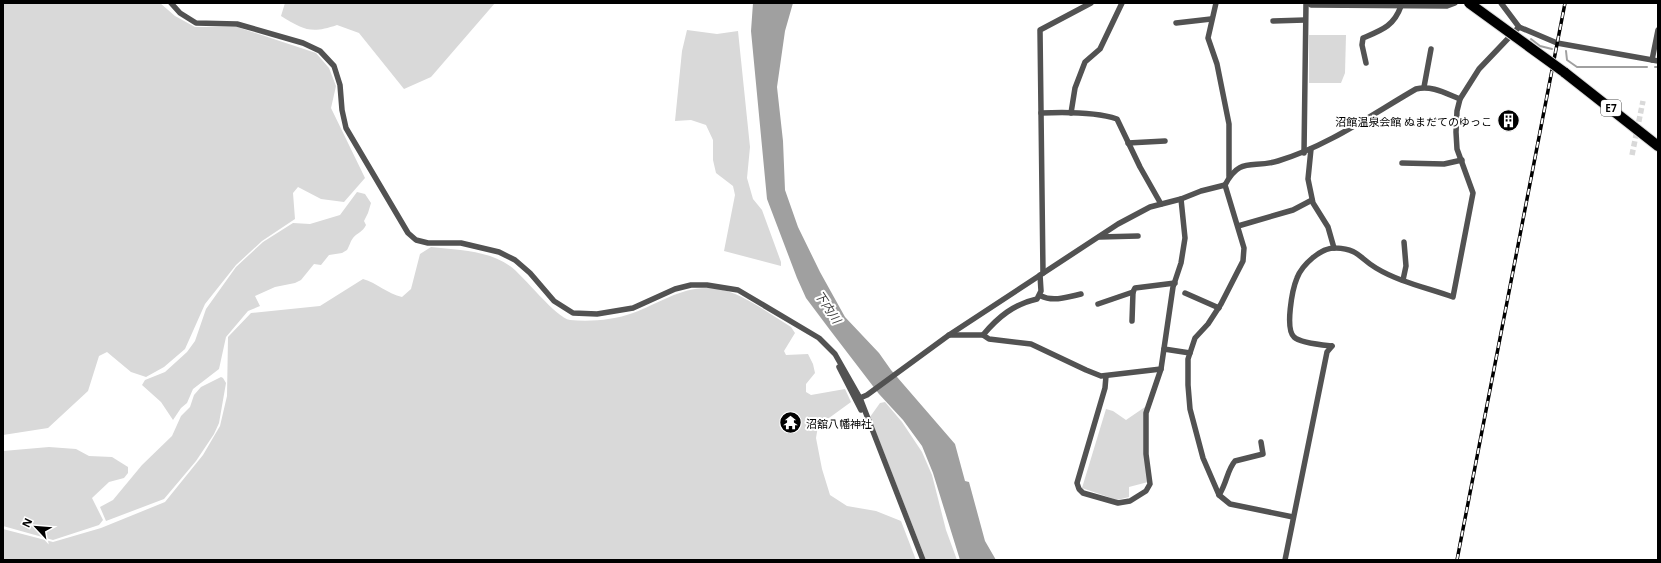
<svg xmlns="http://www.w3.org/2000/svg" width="1661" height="563" viewBox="0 0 1661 563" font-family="'Open Sans','Noto Sans JP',sans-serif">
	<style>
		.green { fill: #d9d9d9 }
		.water { fill: #a0a0a0 }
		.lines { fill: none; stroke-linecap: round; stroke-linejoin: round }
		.stream { stroke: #a0a0a0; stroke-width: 2 }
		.minor-tunnel { stroke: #d9d9d9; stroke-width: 5.5; stroke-dasharray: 5.5 3; stroke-linecap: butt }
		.motorway-casing { stroke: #dbdbdb; stroke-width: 12 }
		.minor { stroke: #525252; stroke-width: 5.5 }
		.motorway { stroke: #000; stroke-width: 10 }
		.rail-casing { stroke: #000; stroke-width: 3.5 }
		.rail { stroke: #fff; stroke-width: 2; stroke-dasharray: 6; stroke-linecap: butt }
		.motorway-bridge-casing { stroke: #dbdbdb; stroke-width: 12; stroke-linecap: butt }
		.motorway-bridge { stroke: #000; stroke-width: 10 }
		.labels { text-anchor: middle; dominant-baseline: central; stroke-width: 4; stroke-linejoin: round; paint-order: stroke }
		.shield { fill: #fff; stroke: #4c4c4c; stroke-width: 1 }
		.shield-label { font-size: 10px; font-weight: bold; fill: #000 }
		.poi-label { font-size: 11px; fill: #000; stroke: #fff; text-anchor: end }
		.water-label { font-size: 12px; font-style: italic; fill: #414141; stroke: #fff }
	</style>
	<rect width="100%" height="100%" fill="#fff"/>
	<!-- green -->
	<g class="green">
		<polygon points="3,3 160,3 175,16 195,27 237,27 316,53 329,68 336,86 331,108 365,178 344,202 321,199 298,187 293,193 295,219 262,241 236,265 205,304 185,349 164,367 146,377 131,372 107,352 99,356 88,391 48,428 3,435"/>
		<path d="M285,3H495L431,77L404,89L359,33L337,25C311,34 304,30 281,16Z"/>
		<polygon points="687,30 717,34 738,31 750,147 747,178 753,199 762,210 781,262 781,266 724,251 735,195 733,186 716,173 713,160 713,140 706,125 691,120 675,121 682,51"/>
		<polygon points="1309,35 1346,35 1345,73 1341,83 1309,83"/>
		<path d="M357,192L365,194L371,203L368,213L364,221L366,225C363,232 357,233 353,238C350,242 350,245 347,250L342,253L329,255L321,265L314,264L301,280L295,283L275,287L255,296L260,306L248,311L226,337L219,369L193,389L187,403L181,408L173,420L161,402L142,385L145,380L165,372L187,352L195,341L206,309L236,267L263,242L293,223L310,224L340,215Z"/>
		<path d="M431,247C458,250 487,250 510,266C523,275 556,318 570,320C590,322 614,320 633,313C665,301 690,280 727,291C747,297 773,316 791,327L795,333L784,351L786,355L808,354L813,364L815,373L806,384V392L811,395L845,389L851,402L818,426L816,438L822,469L830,495L847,506L876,511L901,521L916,560H3V529L53,542L101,528L165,502L203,455L220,426L227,396L228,337L251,313L320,306L363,279C377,283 388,294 402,297L411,289L420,254Z"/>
		<polygon points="221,377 223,378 226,383 219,423 214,434 196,461 164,499 106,521 100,507 113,500 142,465 172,436 181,416 190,407 194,395 201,387"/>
		<polygon points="885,402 902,422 922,452 932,475 946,530 957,560 926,560 870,417 880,403"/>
		<polygon points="1145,407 1148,482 1129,487 1129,497 1117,500 1082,488 1106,409 1113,411 1126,420"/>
		<polygon points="49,447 76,449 89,456 112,457 128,467 128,473 124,478 109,482 92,498 103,520 99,525 53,540 3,526 3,451"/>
	</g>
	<!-- water -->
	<polygon class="water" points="753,3 793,3 785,31 777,87 783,141 785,190 798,227 820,272 845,317 879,353 891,370 955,444 965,481 969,482 985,541 996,560 960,560 933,473 922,446 903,420 879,394 830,330 806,298 797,278 767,199 751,31"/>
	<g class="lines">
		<!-- stream -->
		<g class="stream">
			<polyline points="1531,39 1540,46 1552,49"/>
			<polyline points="1566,51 1567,60 1577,67 1647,67"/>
			<polyline points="1655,67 1658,67"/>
		</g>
		<!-- minor-tunnel -->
		<polyline class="minor-tunnel" points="1632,155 1643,101"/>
		<defs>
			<polyline id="motorway" points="1564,72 1658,146"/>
		</defs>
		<!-- motorway casing -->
		<use href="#motorway" class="motorway-casing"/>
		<!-- minor -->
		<g class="minor">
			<polyline points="171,3 180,13 196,23 237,24 303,43 320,51 334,66 340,85 342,110 346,128 408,233 416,240 428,243 461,243 499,252 515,260 530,273 554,301 573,313 597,314 633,308 675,289 691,285 707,285 738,290 819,338 835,354 860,398 923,560"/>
			<polyline points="1216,3 1208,38 1217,64 1229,124 1229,176"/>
			<polyline points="1308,3 1311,5 1447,6 1455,3"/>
			<polyline points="1501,3 1519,27 1557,43 1658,61"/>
			<polyline points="1273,21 1305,20"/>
			<polyline points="1176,23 1211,19"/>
			<polyline points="1652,60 1658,30"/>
			<path d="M1366,63L1362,45L1363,38C1382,30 1394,26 1401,6"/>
			<polyline points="1424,87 1431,49"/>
			<path d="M1041,113C1063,112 1096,112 1117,119L1140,167L1161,204"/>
			<polyline points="1071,113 1075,88 1085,62 1100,49 1122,3"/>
			<polyline points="1128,143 1165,141"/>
			<polyline points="1311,149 1308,179 1313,203 1328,227 1334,248"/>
			<polyline points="1304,153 1306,3"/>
			<polyline points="1402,163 1444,164 1462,160"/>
			<polyline points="1238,226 1293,210 1312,200"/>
			<polyline points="1100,237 1138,236"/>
			<polyline points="1043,273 1040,30 1091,3"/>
			<polyline points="1403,280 1406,266 1404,242"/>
			<polyline points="1185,293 1219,308"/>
			<path d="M1041,296C1053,302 1068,297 1081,294"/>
			<polyline points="1098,304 1133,292"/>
			<polyline points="1132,321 1133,292 1135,288 1175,283"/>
			<polyline points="949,335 983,335 989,339 1031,344 1086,370 1101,376 1161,369"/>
			<path d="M983,335C998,317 1014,304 1037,299L1041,291L1040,275"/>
			<path d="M1332,346C1323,345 1300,343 1294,337C1285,329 1292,290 1297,278C1302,265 1321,247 1336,248C1359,249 1359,258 1376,268C1399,282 1428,288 1453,297L1473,193L1457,149L1456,132L1457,111L1460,99L1479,69L1519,27"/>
			<polyline points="1164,349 1190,353"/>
			<polyline points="839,367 861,410"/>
			<polyline points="1106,376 1105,388 1077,483 1079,489 1083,493 1118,503 1130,501 1146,491 1150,484 1146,454 1146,413 1161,369 1173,287 1181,263 1185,238 1181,199"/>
			<polyline points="860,398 867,395 949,335 1118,224 1150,207 1181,199 1201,191 1225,185"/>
			<path d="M1219,495C1227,483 1227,470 1235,461L1263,454L1261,442"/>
			<path d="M1293,517L1230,504L1219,495L1203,458L1190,409L1188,385V359L1195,338L1208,324L1221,304L1243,261L1244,248L1225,185C1240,156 1252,169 1278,161C1328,146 1371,115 1416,89C1431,85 1445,93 1460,99"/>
			<polyline points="1285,560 1327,352 1332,346"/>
		</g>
		<!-- motorway -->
		<use href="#motorway" class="motorway"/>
		<defs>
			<polyline id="rail" points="1457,560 1565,3"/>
		</defs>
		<!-- rail casing -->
		<use href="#rail" class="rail-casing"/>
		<!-- rail -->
		<use href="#rail" class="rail"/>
		<defs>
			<polyline id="motorway-bridge" points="1469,3 1564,72"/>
		</defs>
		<!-- motorway-bridge casing -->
		<use href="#motorway-bridge" class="motorway-bridge-casing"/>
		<!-- motorway-bridge -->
		<use href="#motorway-bridge" class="motorway-bridge"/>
	</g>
	<!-- icons -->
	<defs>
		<symbol id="building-disc" viewBox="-11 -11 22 22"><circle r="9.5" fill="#000" stroke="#fff"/><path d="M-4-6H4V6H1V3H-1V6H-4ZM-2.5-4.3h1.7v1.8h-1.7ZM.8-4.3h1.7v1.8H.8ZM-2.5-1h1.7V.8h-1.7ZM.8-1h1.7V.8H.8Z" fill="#fff"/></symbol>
		<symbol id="temple-disc" viewBox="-11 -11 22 22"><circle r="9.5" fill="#000" stroke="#fff"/><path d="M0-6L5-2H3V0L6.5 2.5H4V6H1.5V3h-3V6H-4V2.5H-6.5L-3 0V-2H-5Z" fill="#fff"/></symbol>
	</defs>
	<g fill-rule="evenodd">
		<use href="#building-disc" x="1496" y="108" width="25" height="25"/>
		<use href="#temple-disc" x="778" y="410" width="25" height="25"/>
	</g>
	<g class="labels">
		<!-- shield labels -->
		<rect class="shield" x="1601" y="100" width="20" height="16" rx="3"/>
		<g class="shield-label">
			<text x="1611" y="108">E7</text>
		</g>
		<!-- poi labels -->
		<g class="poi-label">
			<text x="1492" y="121">沼館温泉会館 ぬまだてのゆっこ</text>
			<text x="806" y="423" text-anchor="start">沼舘八幡神社</text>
		</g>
		<!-- water labels -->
		<g class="water-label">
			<text transform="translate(828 307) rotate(56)">下内川</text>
		</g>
	</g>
	<!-- border -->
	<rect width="1661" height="563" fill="none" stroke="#000000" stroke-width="8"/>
	<!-- north arrow -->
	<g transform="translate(36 527) rotate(296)" stroke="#ffffff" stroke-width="3" paint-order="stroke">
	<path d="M0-3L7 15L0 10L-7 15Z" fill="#000000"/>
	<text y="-6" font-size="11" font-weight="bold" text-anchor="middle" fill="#000000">N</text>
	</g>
</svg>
